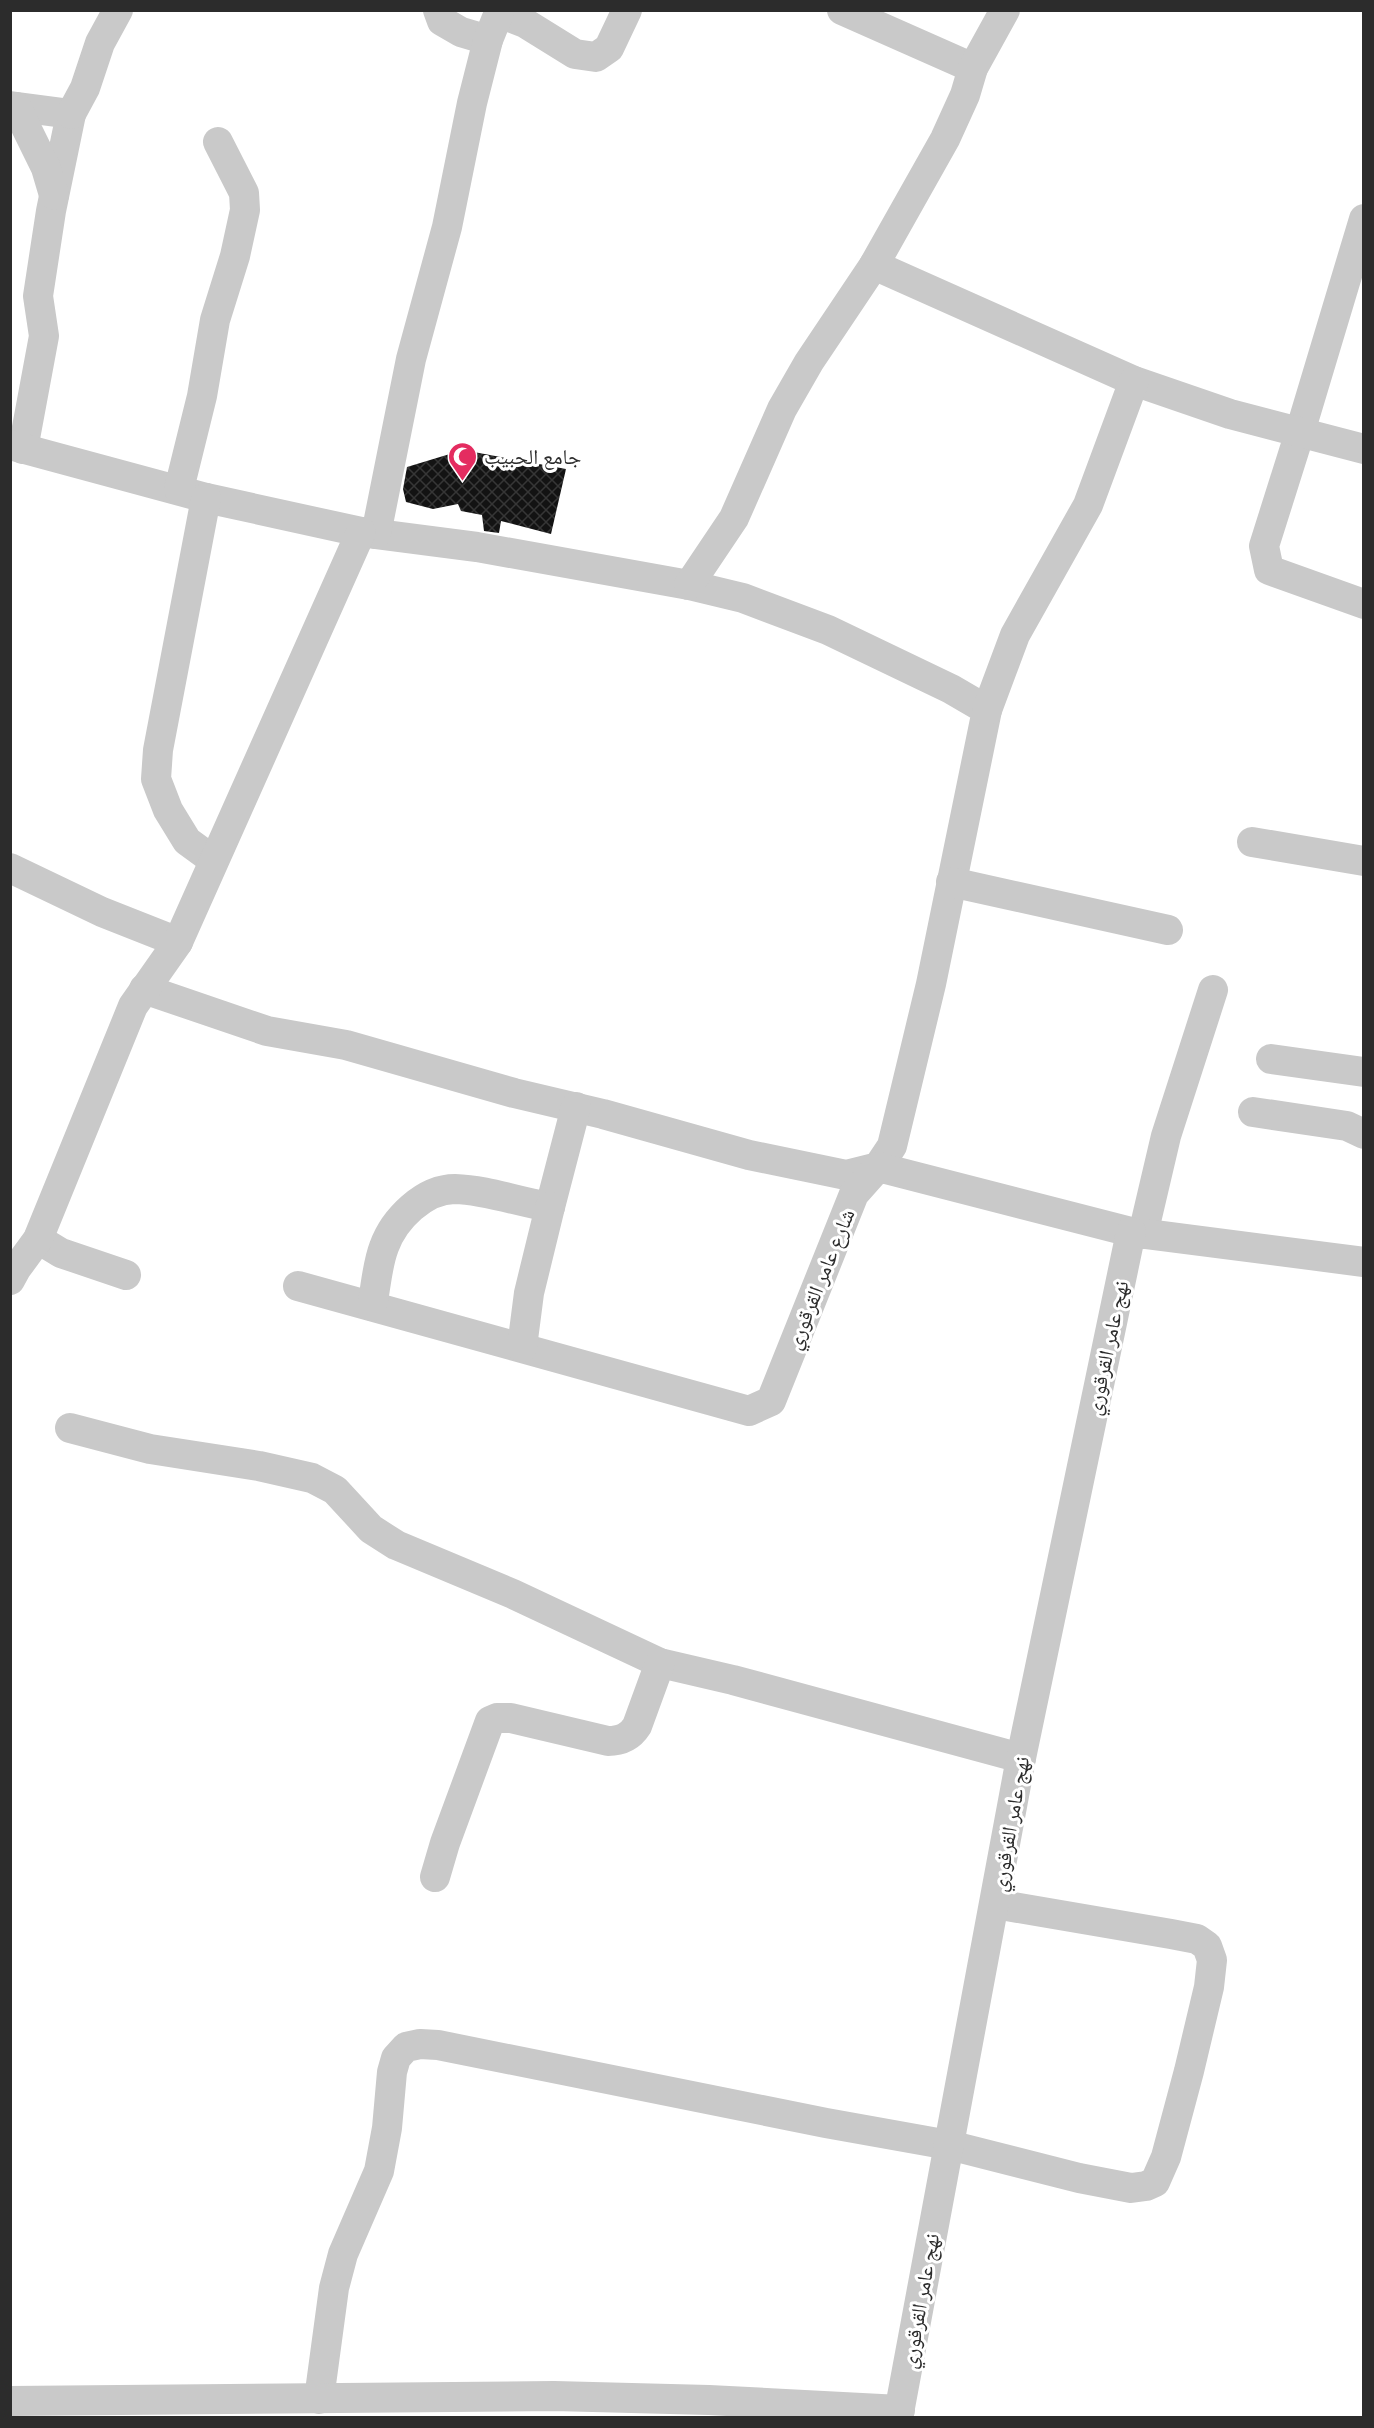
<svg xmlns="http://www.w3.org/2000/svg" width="1374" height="2428" viewBox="0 0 1374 2428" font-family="Cabin,'Noto Naskh Arabic',sans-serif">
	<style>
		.building { fill: url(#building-cross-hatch) }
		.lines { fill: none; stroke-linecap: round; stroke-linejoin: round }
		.minor { stroke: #c9c9c9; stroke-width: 30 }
		.labels { text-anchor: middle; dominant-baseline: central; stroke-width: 6; stroke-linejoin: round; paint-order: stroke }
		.poi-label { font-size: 21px; fill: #2c2c2c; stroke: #fff; text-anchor: start }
		.street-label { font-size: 21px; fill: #2c2c2c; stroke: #fff }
	</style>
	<defs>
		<pattern id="building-cross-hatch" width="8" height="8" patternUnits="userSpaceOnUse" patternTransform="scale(1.5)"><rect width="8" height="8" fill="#131313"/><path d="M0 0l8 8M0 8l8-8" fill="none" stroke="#363636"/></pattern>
	</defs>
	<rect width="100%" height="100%" fill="#fff"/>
	<!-- building -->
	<polygon class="building" points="463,450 566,469 551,534 501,521 499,533 484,531 482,515 461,511 458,504 433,509 406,502 403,489 407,467"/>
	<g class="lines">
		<!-- minor -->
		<g class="minor">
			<polyline points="438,10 442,21 461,32 488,40"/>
			<polyline points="842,10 973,68"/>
			<polyline points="499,13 525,23 575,54 596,57 609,48 627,10"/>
			<polyline points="10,106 71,114 51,211 38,296 44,336 23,449"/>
			<polyline points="16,107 46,168 54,195"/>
			<polyline points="71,114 85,88 100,43 118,10"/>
			<polyline points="1364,219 1300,432 1264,546 1269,570 1364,604"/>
			<polyline points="874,265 1134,381 1230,414 1364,449"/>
			<polyline points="10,445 206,498 361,532 477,547 689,585 743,598 828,630 951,689 987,710 931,984 892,1146 878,1167 846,1175 749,1155 603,1114 514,1093 346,1045 267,1031 144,989"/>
			<polyline points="179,489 202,396 215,320 235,256 245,210 244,193 218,142"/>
			<polyline points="206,498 158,750 156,779 168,810 187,841 213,860"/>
			<polyline points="376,534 411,359 447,227 472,103 488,40 500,10"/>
			<polyline points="689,585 734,518 782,409 809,362 874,265 945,139 965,95 973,68 1005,10"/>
			<polyline points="987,710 1015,635 1088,505 1134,381"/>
			<polyline points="1252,842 1364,861"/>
			<polyline points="10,868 102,912 178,942"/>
			<polyline points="951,882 1168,930"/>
			<polyline points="1271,1059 1364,1072"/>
			<polyline points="1253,1112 1347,1126 1364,1134"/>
			<polyline points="1143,1234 1166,1136 1213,990"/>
			<polyline points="38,1239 61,1253 126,1275"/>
			<polyline points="10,1280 16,1269 38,1239 133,1006 178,942 361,532"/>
			<polyline points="298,1286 749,1411 771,1401 854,1194 878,1167 1131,1232 1364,1262"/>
			<path d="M372,1306C376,1287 377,1265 384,1247C394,1219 424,1189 455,1189C487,1190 519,1202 550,1207L576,1107"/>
			<polyline points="522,1347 529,1293 550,1207"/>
			<polyline points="70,1428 150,1449 259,1466 312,1478 335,1490 371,1529 396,1545 513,1594 660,1663 733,1680 1021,1758"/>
			<path d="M435,1877L445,1843L490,1721L497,1718H511L608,1741C621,1741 630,1737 637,1726L660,1663"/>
			<polyline points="319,2399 334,2288 343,2254 379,2171 387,2128 392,2072 396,2058 406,2047 420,2044 438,2045 826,2123 949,2145 1079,2178 1131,2188 1146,2186 1155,2182 1166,2157 1189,2071 1209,1987 1212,1960 1207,1946 1197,1939 1171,1934 995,1904"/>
			<polyline points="10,2401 554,2396 709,2400 900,2410"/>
			<polyline points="898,2418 1021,1758 1131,1232"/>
		</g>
	</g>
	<!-- icons -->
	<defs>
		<symbol id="mosque-pin" viewBox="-11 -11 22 30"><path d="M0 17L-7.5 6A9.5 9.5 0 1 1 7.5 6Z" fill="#e42c60" stroke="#fff"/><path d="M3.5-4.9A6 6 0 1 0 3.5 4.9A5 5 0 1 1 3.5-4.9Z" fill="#fff"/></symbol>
	</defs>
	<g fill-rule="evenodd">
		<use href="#mosque-pin" x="446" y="440" width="33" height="45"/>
	</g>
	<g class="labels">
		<!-- poi labels -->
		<g class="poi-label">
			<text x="484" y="456">جامع الحبيب</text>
		</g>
		<!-- street labels -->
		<g class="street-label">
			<text transform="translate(820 1279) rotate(-68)">شارع عامر القرقوري</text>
			<text transform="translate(1107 1348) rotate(-78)">نهج عامر القرقوري</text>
			<text transform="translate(1010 1824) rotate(-80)">نهج عامر القرقوري</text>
			<text transform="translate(920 2301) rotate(-80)">نهج عامر القرقوري</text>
		</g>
	</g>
	<!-- border -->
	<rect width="1374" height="2428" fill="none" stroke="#2c2c2c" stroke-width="24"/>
</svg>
